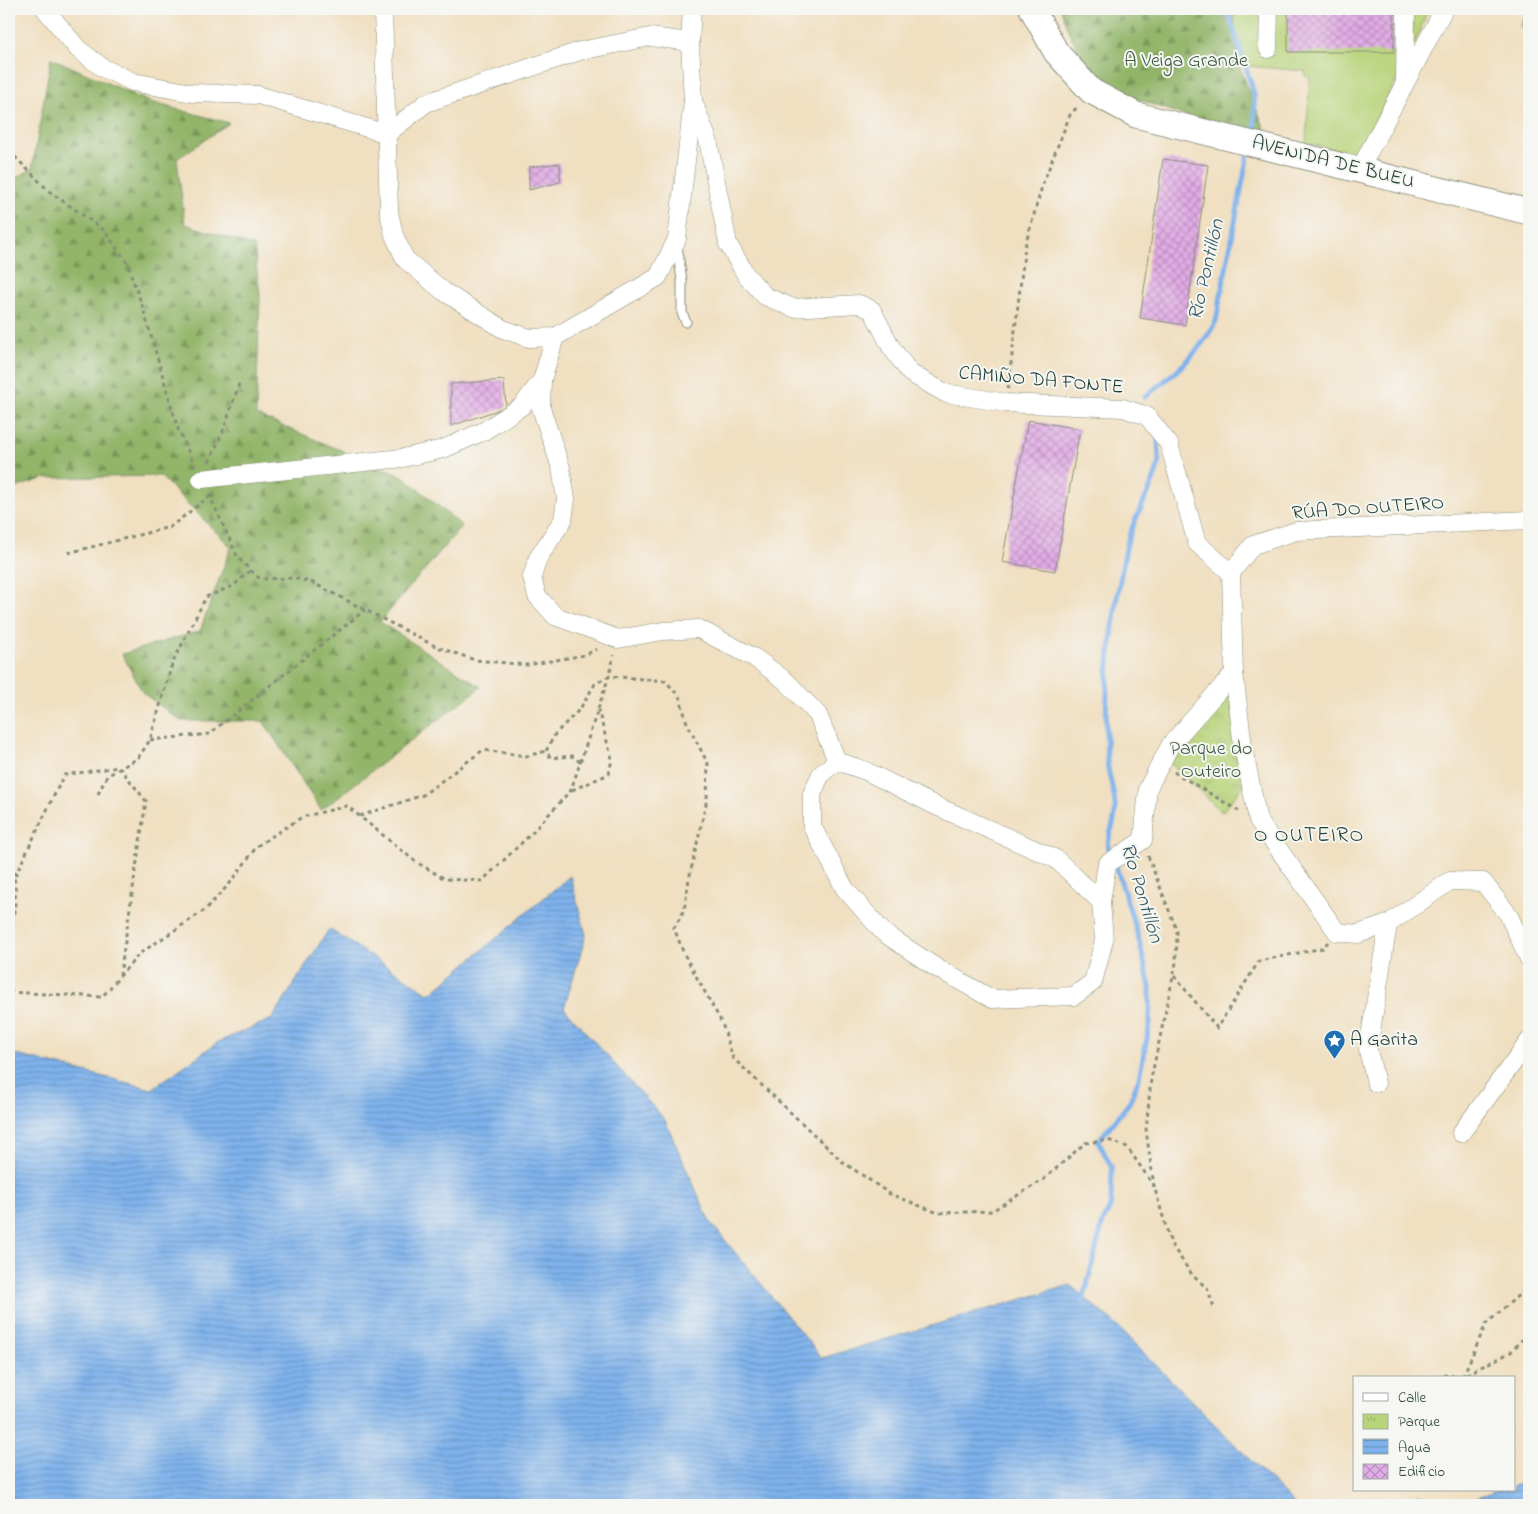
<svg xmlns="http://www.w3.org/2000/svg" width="1538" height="1514" viewBox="0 0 1538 1514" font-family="'Indie Flower',sans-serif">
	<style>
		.green { fill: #b8d379; stroke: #6c8856 }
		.forest { fill: url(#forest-firs); stroke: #58794e }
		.park { fill: url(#park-tufts); stroke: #6c8856 }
		.water { fill: url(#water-rules); stroke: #4f7890 }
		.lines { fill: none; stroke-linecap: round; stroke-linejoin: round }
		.stream { stroke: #7fb2ec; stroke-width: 5 }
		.building { fill: url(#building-cross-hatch) }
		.lane-casing { stroke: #888e7a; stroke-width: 11 }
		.street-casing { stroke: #888e7a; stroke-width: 19 }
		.secondary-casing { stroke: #888e7a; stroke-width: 27 }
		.path { stroke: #888e7a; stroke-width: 3; stroke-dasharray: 4 4; stroke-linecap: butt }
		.lane { stroke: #fff; stroke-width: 9 }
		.street { stroke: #fff; stroke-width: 18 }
		.secondary { stroke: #fff; stroke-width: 25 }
		.labels { text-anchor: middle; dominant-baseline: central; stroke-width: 4; stroke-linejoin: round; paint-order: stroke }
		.park-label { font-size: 20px; fill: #3e5b42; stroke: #f6f6f2 }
		.street-label { font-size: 20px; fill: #1f3d34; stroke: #f6f6f2 }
		.poi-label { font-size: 20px; fill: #1f3d34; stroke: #f6f6f2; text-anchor: start }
		.water-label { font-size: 21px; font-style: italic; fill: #375a62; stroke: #f6f6f2 }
		.neighbourhood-label { font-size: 21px; letter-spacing: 1px; fill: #1f3d34; stroke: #f6f6f2 }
	</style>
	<defs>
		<pattern id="forest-firs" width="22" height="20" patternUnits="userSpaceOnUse" patternTransform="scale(1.25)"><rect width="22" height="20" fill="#92b569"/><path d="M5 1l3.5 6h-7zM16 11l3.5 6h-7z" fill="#779457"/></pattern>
		<pattern id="park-tufts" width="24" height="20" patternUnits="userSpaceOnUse" patternTransform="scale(1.25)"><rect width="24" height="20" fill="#b8d379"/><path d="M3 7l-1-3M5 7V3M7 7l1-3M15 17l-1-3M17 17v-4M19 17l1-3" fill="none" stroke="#9eb669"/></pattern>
		<pattern id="water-rules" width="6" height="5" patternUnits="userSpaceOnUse" patternTransform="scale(1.25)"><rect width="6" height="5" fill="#7fb2ec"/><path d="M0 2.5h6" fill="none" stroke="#6792c0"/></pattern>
		<pattern id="building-cross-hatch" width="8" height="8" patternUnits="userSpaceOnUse" patternTransform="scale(1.25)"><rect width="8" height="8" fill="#e2ace6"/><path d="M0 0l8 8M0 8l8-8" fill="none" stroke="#b78dbb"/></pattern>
	</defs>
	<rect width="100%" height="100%" fill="#f6f6f2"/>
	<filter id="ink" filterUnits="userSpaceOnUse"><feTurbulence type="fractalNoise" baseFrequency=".02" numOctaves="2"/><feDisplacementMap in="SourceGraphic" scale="10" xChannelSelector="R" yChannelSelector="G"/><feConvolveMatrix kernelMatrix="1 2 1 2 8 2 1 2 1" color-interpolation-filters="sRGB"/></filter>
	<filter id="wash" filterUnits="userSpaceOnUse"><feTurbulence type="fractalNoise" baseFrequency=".0096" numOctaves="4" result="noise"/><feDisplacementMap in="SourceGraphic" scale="20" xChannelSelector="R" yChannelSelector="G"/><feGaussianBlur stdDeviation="1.12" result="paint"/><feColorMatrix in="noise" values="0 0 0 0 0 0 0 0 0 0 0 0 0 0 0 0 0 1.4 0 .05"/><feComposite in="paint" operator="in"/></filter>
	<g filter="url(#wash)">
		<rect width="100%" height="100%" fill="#f0dfc0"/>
		<!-- green -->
		<polygon class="green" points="1229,9 1428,9 1413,48 1364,143 1352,153 1306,143 1310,77 1305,76 1305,71 1247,66"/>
		<!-- forest -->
		<g class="forest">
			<polygon points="1061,9 1233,9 1239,66 1267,134 1183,115 1120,93 1084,61 1067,28"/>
			<polygon points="1525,15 1529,17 1529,34 1520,26"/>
			<polygon points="51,58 150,102 229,123 177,159 185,224 254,246 260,295 256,415 403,476 462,526 380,622 481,687 321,810 263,721 181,721 143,693 122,654 200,631 231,547 160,476 45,478 9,490 9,182 32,169"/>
		</g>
		<!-- park -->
		<polygon class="park" points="1229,691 1245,783 1222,812 1170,763"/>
		<!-- water -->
		<g class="water">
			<polygon points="570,876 586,935 564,1008 665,1120 710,1222 822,1358 1070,1285 1115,1324 1295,1505 9,1505 9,1053 152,1089 218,1042 272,1019 329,929 430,994"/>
			<polygon points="1529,1480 1529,1505 1457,1505 1500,1490 1514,1490 1514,1485"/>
			<polygon points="1418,1494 1454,1505 1406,1505"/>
		</g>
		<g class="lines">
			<!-- stream -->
			<g class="stream">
				<polyline points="1227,9 1254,93 1255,131"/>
				<path d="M1145,397C1175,372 1198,356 1216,321L1248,154"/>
				<path d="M1083,1302L1102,1225L1111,1204L1112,1168L1098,1141L1129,1103L1139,1078L1150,1023V987L1138,936L1116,866C1098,837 1118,831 1115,804C1114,789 1108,775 1107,760C1103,687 1112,616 1127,544C1133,517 1152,492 1158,466C1160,458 1158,448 1158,440"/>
			</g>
		</g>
		<g id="blocks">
			<!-- building -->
			<g class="building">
				<rect x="1288" y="9" width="106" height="43"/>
				<polygon points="1163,159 1208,165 1185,325 1140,318"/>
				<polygon points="560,163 560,182 529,190 529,167"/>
				<polygon points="504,380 506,407 451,426 451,384"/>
				<polygon points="1028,420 1080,429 1055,571 1002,562"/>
			</g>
		</g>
	</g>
	<g filter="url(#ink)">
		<use href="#blocks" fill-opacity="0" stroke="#888e7a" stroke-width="1"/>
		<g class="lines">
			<defs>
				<polyline id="lane" points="677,245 682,281 682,313 686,322"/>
				<g id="street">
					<polyline points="45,9 78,49 103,68 133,82 192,93 258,95 387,134"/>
					<polyline points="383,9 389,212 394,235 405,259 443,291 503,329 529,338 555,337 658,277 677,239 693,101 690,42 692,9"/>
					<polyline points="1268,49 1269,9"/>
					<polyline points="1405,80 1406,9"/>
					<polyline points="693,101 708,140 728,244 746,275 765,296 793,308 859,304 872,310 891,347 910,373 945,393 1006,403 1123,408 1147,416 1169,444 1197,543 1231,573"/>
					<polyline points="387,134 426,103 580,51 650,37 690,42"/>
					<polyline points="1360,169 1444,9"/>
					<polyline points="555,337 542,380 541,408 561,468 566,499 563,520 538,558 532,577 537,596 555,616 618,639 663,631 699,629 755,658 787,682 818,715 837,761"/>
					<polyline points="201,479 403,458 443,449 484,431 522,406 542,380"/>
					<polyline points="1529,520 1296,531 1253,545 1231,573 1234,673 1243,747 1258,820 1337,932 1358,934 1388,924 1450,881 1483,882 1508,914 1529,959"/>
					<polyline points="837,761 821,774 812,794 812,826 845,889 884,933 935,967 992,999 1074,996 1093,982 1104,940 1101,902 1107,864 1143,840 1148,788 1171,744 1234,673"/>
					<polyline points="837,761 866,771 934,805 1056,859 1101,902"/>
					<polyline points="1376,1083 1368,1050 1388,924"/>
					<polyline points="1461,1133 1529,1041"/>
				</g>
				<polyline id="secondary" points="1032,9 1056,52 1091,91 1136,115 1529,212"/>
			</defs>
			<!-- lane casing -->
			<use href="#lane" class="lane-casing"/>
			<!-- street casing -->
			<use href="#street" class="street-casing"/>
			<!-- secondary casing -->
			<use href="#secondary" class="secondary-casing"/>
			<!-- path -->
			<g class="path">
				<polyline points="9,151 50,192 104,230 126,261 143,308 178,429 195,466"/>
				<polyline points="1008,389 1025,246 1043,183 1070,115 1079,105"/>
				<polyline points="209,462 224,429 240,381"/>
				<polyline points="209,494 238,558 260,579 294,578 311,582 437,647 475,660 527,665 585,655 597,649"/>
				<polyline points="68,553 170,527 210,496"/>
				<polyline points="150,740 209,734 365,610"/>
				<polyline points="580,762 572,756 551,758 546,751 555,734 580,709 595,684 609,676 614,655"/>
				<polyline points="1174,772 1239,811"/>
				<polyline points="572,790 609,774 612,759 598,710"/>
				<polyline points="98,794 107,776 138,758 150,740 172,664 206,597 233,586 251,570"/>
				<polyline points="360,816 423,795 483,750 527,756 546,751"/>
				<path d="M9,855C18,883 17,907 9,935"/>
				<polyline points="1148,856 1177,931 1176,963 1151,1079 1146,1130 1154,1186"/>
				<polyline points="15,876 64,775 119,767 146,801 120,975"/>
				<polyline points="1174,976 1217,1028 1259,961 1323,948 1328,942"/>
				<polyline points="9,992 102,997 139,954 205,910 232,881 257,846 302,817 347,806 416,862 445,879 482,881 531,834 571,790 609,676 666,681 680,698 687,723 708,764 707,799 689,879 684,911 674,928 684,954 722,1023 733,1058 843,1162 890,1194 938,1213 992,1211 1043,1180 1085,1143 1108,1140 1127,1147 1154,1186 1171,1244 1193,1276 1207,1288 1214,1307"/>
				<polyline points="1443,1375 1463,1376 1511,1352 1529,1332"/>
				<polyline points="1463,1376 1486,1324 1529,1286"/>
			</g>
			<!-- lane -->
			<use href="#lane" class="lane"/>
			<!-- street -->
			<use href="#street" class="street"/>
			<!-- secondary -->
			<use href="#secondary" class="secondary"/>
		</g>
	</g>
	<!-- icons -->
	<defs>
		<symbol id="sight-pin" viewBox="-11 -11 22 30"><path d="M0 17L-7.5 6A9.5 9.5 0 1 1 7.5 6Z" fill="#1f6fb2" stroke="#f6f6f2"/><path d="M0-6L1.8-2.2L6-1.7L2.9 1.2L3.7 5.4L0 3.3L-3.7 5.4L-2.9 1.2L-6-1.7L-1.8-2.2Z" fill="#fff"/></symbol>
	</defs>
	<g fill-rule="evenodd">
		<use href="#sight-pin" x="1322" y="1028" width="25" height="34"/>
	</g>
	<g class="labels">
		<!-- park labels -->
		<g class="park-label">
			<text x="1186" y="61">A Veiga Grande</text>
			<text x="1211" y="749">Parque do<tspan x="1211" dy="23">Outeiro</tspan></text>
		</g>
		<!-- street labels -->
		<g class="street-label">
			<text transform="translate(1333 163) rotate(14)">AVENIDA DE BUEU</text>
			<text transform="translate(1041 381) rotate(5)">CAMIÑO DA FONTE</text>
			<text transform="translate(1368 509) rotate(-4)">RÚA DO OUTEIRO</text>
		</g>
		<!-- poi labels -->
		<g class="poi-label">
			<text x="1350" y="1040">A Garita</text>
		</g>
		<!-- water labels -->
		<g class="water-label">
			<text transform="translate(1207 270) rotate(-77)">Río Pontillón</text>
			<text transform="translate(1141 893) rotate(73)">Río Pontillón</text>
		</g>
		<!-- neighbourhood labels -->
		<g class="neighbourhood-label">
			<text x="1309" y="836">O OUTEIRO</text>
		</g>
	</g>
	<!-- margin -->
	<rect width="1538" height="1514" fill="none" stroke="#f6f6f2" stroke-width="30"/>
	<!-- legend -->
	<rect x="1353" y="1376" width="162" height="115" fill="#f6f6f2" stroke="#a0aca6"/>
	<rect x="1363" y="1393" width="25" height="8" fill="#ffffff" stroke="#a0aca6"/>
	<text x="1398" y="1402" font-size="15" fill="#1f3d34">Calle</text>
	<rect x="1363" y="1414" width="25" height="15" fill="url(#park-tufts)" stroke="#a0aca6"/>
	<text x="1398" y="1426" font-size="15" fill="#1f3d34">Parque</text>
	<rect x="1363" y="1439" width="25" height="15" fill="url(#water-rules)" stroke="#a0aca6"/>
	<text x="1398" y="1452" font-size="15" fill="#1f3d34">Agua</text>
	<rect x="1363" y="1464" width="25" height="15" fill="url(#building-cross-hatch)" stroke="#a0aca6"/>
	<text x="1398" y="1476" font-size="15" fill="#1f3d34">Edificio</text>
</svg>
